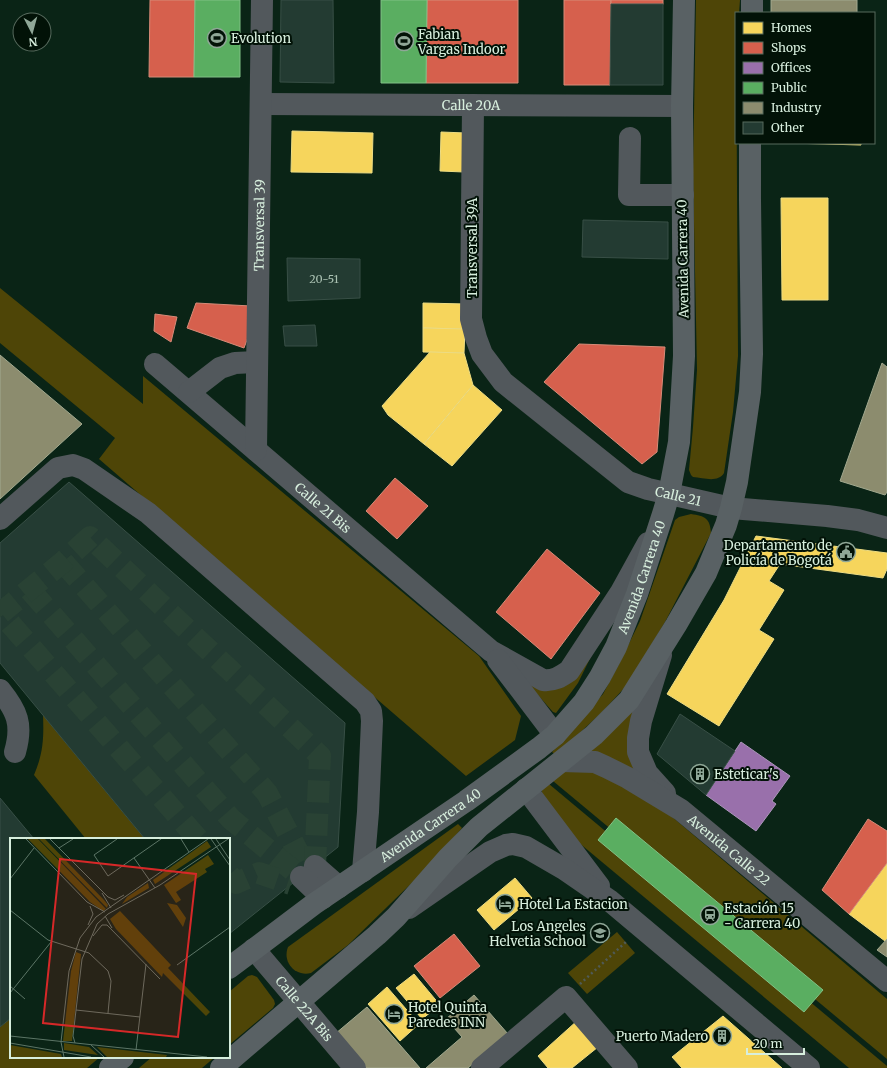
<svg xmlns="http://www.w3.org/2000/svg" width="887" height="1068" viewBox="0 0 887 1068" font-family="Merriweather,serif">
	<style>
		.green { fill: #4e4507 }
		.homes { fill: #f6d55c; stroke: #eddc83 }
		.shops { fill: #d6604d; stroke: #d68b78 }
		.offices { fill: #9970ab; stroke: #ac96ba }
		.public { fill: #5aae61; stroke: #80c186 }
		.industry { fill: #8c8c6e; stroke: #a2a98f }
		.building { fill: #233b32; stroke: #384f46 }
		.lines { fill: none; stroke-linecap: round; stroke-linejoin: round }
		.minor-tunnel { stroke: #294234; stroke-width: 22; stroke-dasharray: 22 11; stroke-linecap: butt }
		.path { stroke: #505b57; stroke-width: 2.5; stroke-dasharray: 2 3; stroke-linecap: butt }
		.minor { stroke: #52585c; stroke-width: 22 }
		.major { stroke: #596164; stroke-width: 22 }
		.labels { text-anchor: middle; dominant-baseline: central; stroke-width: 4; stroke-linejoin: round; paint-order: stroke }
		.number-label { font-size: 11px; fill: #aac1b2 }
		.poi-label { font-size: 13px; fill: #d7eedd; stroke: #021207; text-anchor: start }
		.street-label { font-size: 13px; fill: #d7eedd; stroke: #021207 }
		.inset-road { fill: none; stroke: #5c7566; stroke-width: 1 }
		.view { fill: #d62828; fill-opacity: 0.15; stroke: #d62828; stroke-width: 2 }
		.inset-edge { fill: none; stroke: #d7eedd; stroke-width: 2 }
	</style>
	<rect width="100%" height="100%" fill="#0a2416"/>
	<!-- green -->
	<g class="green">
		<path d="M696,0H740L739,13H736L738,356L733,412L724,473C718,483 704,478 693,477L691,475L689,470L693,427L697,370L693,172Z"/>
		<polygon points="0,288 143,404 143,376 479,656 521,716 515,740 466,776 99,459 115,438 0,343"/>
		<path d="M691,514C705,516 710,518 711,533L665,622L627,685L602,712L556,755L552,752L603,694L618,666L640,621L675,520L679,517Z"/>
		<polygon points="604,630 578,683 556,713 553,712 514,668 549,684"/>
		<polygon points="633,710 642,776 587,754"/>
		<path d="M43,715L145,839H86L34,775C43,754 44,738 43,715Z"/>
		<polygon points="586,764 664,810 887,999 887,1059 553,781 570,765"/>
		<polygon points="549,784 887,1066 887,1068 849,1068 572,837 542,805 542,790"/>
		<path d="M458,824L462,828L426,869L348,945L311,973C295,977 282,962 288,947Z"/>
		<polygon points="617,932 635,953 587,994 568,973"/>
		<polygon points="252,975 257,977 274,1000 275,1004 273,1008 229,1045 229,992 248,976"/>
		<polygon points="11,1018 11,1057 100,1057 87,1068 0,1068 0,1027"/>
		<polygon points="152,1057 215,1057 202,1068 139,1068"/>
	</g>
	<!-- homes -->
	<g class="homes">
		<polygon points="292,131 373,133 372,173 291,172"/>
		<polygon points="441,132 466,133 464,172 440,171"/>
		<polygon points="789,143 861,143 861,145"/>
		<polygon points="781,198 828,198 828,300 782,300"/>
		<polygon points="423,303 466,304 465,329 423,328"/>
		<polygon points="423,328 465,329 464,353 423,352"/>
		<polygon points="430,352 464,353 473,385 424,444 388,415 382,406"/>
		<polygon points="473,385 502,410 452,466 424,444"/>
		<polygon points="756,536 887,553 887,569 883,578 780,564 769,581 784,590 759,630 774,639 719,726 667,694 724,600"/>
		<polygon points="887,863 887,939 885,941 849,914"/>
		<polygon points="515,878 532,898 494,930 477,910"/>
		<polygon points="414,974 440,1005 422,1019 396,988"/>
		<polygon points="387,987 419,1024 400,1041 368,1004"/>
		<polygon points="723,1016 782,1068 682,1068 672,1057"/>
		<polygon points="578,1020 598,1047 572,1068 548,1068 538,1056"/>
	</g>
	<!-- shops -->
	<g class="shops">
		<polygon points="150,0 195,0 194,77 149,77"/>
		<polygon points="427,0 518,0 518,83 426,83"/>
		<polygon points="564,0 611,0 610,85 564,85"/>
		<rect x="611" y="0" width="52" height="4"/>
		<polygon points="196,303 251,306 250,332 244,348 187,328"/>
		<polygon points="155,314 177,317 171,342 154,331"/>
		<polygon points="579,344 665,347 657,452 642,464 544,382"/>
		<polygon points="395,478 428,506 397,539 366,511"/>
		<polygon points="547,549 600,593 551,659 496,612"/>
		<polygon points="868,819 887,831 887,863 849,914 822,890"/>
		<polygon points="454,934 480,966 440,998 414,966"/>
	</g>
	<!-- offices -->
	<polygon class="offices" points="741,742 790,776 772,801 776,804 756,831 706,795"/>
	<!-- public -->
	<g class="public">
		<polygon points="195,0 240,0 240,77 194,77"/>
		<polygon points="381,0 427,0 426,83 381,83"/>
		<polygon points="616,818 823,990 804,1012 598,840"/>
	</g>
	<!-- industry -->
	<g class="industry">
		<rect x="771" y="0" width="86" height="13"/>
		<polygon points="0,355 82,424 0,499"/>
		<polygon points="882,363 887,367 887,492 885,495 840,481"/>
		<polygon points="887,939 887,957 877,950"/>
		<polygon points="474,995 508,1034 468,1068 426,1068 462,1037 446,1019"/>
		<polygon points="367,1007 420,1068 364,1068 335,1034"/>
	</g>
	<!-- building -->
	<g class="building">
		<polygon points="281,0 333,0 334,83 280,82"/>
		<polygon points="611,4 663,4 663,85 610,85"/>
		<polygon points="583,220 668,222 668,259 582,257"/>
		<polygon points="287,258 360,259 360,298 288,301"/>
		<polygon points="315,325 317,346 285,346 283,326"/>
		<polygon points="69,482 345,723 338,847 229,934 229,839 145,839 0,663 0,543"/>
		<polygon points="680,714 735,751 706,795 657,754"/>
		<polygon points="0,798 34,839 11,839 11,1018 0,1027"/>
	</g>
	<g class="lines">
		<!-- minor-tunnel -->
		<g class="minor-tunnel">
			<polyline points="63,562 267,793 308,871"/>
			<polyline points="30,590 231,819 301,877"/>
			<polyline points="198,839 1,613 63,562 90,537 320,756 315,866"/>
			<polyline points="229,875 236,883 259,873 291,884"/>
		</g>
		<!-- path -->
		<polyline class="path" points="580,984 627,941"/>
		<!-- minor -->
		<g class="minor">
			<path id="s1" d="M261,104L682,106"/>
			<path id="s2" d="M473,105L471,319L476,338L482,354L503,382L628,482L648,489L731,508L827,516L858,520L887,528"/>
			<polyline points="630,138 629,195 683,195"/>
			<path id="s3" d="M155,364L491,651L543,680C554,681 560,677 569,671L621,592L648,543"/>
			<polyline points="189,392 220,368 235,363 257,362"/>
			<path id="s4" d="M256,450L262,0"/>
			<polyline points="0,519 58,468 73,465 84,469 148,513 365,702 371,711 372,721 368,812 363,871"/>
			<polyline points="661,655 641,721 638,738 638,752 647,773 665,793"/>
			<polyline points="498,660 555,735"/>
			<path d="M0,690C17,711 23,724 15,752"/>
			<path id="s5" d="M562,761L595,762L606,767L628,778L681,810L887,981"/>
			<polyline points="526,789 599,886"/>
			<polyline points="315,866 339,887"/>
			<polyline points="301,877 323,898"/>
			<polyline points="409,908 490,852 506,845 513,844 526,847 564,869 609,900 809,1068"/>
			<path id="s6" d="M254,949L355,1068"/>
			<polyline points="482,1068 566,997 627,1068"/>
		</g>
		<!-- major -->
		<g class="major">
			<polyline points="752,13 752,0"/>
			<path id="s7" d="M229,968L314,904L466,801L539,748L555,735L584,702L600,677L616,647L637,594L663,514L669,494L679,442L684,356L682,106L684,0"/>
			<polyline points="110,1068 123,1057"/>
			<polyline points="221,1068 377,935 396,917 448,858 479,827 594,735 629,700 676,625 706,573 726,525 731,508 737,482 750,392 752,354 750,200 750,143"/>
		</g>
	</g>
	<!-- icons -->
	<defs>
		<symbol id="stadium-ring" viewBox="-11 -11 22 22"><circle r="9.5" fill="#021207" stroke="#8fa797" stroke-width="1.5"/><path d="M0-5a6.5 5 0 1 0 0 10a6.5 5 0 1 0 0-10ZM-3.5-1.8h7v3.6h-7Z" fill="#8fa797"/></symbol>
		<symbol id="civic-ring" viewBox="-11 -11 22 22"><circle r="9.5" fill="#021207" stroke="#8fa797" stroke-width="1.5"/><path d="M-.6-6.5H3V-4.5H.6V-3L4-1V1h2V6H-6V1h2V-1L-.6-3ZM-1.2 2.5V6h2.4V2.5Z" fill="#8fa797"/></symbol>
		<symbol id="building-ring" viewBox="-11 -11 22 22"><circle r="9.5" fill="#021207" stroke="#8fa797" stroke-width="1.5"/><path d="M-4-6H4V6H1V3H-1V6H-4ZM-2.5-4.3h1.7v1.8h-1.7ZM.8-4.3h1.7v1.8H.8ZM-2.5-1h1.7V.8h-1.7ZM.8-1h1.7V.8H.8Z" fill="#8fa797"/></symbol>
		<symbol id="hotel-ring" viewBox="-11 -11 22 22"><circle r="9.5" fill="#021207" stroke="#8fa797" stroke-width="1.5"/><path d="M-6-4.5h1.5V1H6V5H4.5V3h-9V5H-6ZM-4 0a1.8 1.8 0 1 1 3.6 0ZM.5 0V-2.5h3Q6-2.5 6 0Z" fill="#8fa797"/></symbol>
		<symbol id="station-ring" viewBox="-11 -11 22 22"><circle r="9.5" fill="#021207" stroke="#8fa797" stroke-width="1.5"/><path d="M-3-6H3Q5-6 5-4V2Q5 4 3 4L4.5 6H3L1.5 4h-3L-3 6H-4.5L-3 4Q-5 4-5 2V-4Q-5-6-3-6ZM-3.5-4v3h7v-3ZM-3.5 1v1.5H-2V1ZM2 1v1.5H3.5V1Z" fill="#8fa797"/></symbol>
		<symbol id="school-ring" viewBox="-11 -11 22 22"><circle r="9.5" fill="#021207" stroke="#8fa797" stroke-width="1.5"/><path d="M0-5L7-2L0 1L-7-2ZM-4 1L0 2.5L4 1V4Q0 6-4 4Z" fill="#8fa797"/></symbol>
	</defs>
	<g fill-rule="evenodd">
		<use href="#stadium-ring" x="206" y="27" width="22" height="22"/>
		<use href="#stadium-ring" x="393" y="30" width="22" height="22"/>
		<use href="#civic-ring" x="835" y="541" width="22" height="22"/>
		<use href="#building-ring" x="689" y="763" width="22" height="22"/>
		<use href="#hotel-ring" x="494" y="893" width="22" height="22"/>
		<use href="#station-ring" x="699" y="904" width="22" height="22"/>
		<use href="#school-ring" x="589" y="922" width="22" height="22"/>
		<use href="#hotel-ring" x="383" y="1003" width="22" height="22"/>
		<use href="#building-ring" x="711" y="1025" width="22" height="22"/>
	</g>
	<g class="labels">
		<!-- number labels -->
		<g class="number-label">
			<text x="324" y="279">20-51</text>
		</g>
		<!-- poi labels -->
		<g class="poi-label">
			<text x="418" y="34">Fabian<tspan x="418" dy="15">Vargas Indoor</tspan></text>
			<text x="231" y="38">Evolution</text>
			<text x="832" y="545" text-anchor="end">Departamento de<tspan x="832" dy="15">Policía de Bogotá</tspan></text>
			<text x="714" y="774">Esteticar's</text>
			<text x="519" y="904">Hotel La Estacion</text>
			<text x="724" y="908">Estación 15<tspan x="724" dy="15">- Carrera 40</tspan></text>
			<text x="586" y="926" text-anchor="end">Los Angeles<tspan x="586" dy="15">Helvetia School</tspan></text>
			<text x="408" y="1007">Hotel Quinta<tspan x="408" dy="15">Paredes INN</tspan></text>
			<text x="708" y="1036" text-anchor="end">Puerto Madero</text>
		</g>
		<!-- street labels -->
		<g class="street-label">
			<text stroke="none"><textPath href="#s1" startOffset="210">Calle 20A</textPath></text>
			<text stroke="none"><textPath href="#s4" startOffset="225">Transversal 39</textPath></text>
			<text transform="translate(472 248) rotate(-90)">Transversal 39A</text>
			<text transform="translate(683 259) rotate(-91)">Avenida Carrera 40</text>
			<text stroke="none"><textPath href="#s2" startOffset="498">Calle 21</textPath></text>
			<text stroke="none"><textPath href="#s3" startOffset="221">Calle 21 Bis</textPath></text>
			<text stroke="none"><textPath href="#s7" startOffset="583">Avenida Carrera 40</textPath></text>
			<text stroke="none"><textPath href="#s7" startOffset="247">Avenida Carrera 40</textPath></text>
			<text stroke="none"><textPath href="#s5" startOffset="194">Avenida Calle 22</textPath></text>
			<text stroke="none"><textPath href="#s6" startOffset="78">Calle 22A Bis</textPath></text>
		</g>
	</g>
	<!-- overview -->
	<g transform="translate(10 838)">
		<rect width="220" height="220" fill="#0a2416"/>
		<path d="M18,1H28L96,71L93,73L80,64ZM29,1H35L94,62L98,67L97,70ZM197,3L201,9L145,46L143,42ZM198,17L204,26L195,31L197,34L166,54L171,62L166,65L154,47ZM138,45L139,50L112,66L117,59ZM157,65L167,67L176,80L173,89ZM110,73L161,127L158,130L200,174L196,178L153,135L152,139L106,91L100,81ZM66,114L71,116L62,203H53L61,133ZM54,205L79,209L88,217L54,212ZM0,207L51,216L52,219H0ZM87,209L157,217L156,219H97Z" fill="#4e4507"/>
		<path class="inset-road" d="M16,1L77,64L95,74M40,1L98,59L105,62L114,57M107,1L84,17L98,38L151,1M171,1L179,14M201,1L220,28M206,1L220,22M49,10L63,1M124,20L145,50M0,41L24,10M92,55L101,70M0,72L38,102L79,115L98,133L101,143L98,175M95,78L102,90M78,87L83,76L80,68M83,98L92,87H97L150,141M167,127L220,89M0,148L15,161M0,155L41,104M66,172L130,179M0,198L197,219M0,205L81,219M65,205L63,198L72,121L87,86L98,76L150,47L218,1M81,207L94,219M126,212L136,126M54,219L51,204L59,133L70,100L86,79L198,1"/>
		<path class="view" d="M50,21L186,36L168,199L33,185Z"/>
		<rect width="220" height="220" class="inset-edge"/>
	</g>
	<!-- legend -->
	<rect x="735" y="12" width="140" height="132" fill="#021207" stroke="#576a5d"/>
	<rect x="743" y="22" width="20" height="12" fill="#f6d55c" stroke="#576a5d"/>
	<text x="771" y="32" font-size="12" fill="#d7eedd">Homes</text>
	<rect x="743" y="42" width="20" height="12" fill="#d6604d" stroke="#576a5d"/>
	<text x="771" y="52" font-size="12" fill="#d7eedd">Shops</text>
	<rect x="743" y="62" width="20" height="12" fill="#9970ab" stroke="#576a5d"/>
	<text x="771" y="72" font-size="12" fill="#d7eedd">Offices</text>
	<rect x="743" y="82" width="20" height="12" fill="#5aae61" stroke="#576a5d"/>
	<text x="771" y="92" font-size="12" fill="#d7eedd">Public</text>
	<rect x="743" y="102" width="20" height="12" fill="#8c8c6e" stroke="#576a5d"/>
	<text x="771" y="112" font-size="12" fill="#d7eedd">Industry</text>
	<rect x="743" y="122" width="20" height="12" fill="#233b32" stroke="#576a5d"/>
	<text x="771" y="132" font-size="12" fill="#d7eedd">Other</text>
	<!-- north arrow -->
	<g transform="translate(32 32) rotate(174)"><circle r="19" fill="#021207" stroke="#576a5d"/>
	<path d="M0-3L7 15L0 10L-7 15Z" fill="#8fa797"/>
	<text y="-6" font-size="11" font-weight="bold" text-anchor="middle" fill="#d7eedd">N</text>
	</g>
	<!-- scale -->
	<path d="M747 1048v6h57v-6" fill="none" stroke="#d7eedd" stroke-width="2"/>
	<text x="753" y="1048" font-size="12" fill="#d7eedd" stroke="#021207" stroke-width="3" paint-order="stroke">20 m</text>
</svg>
